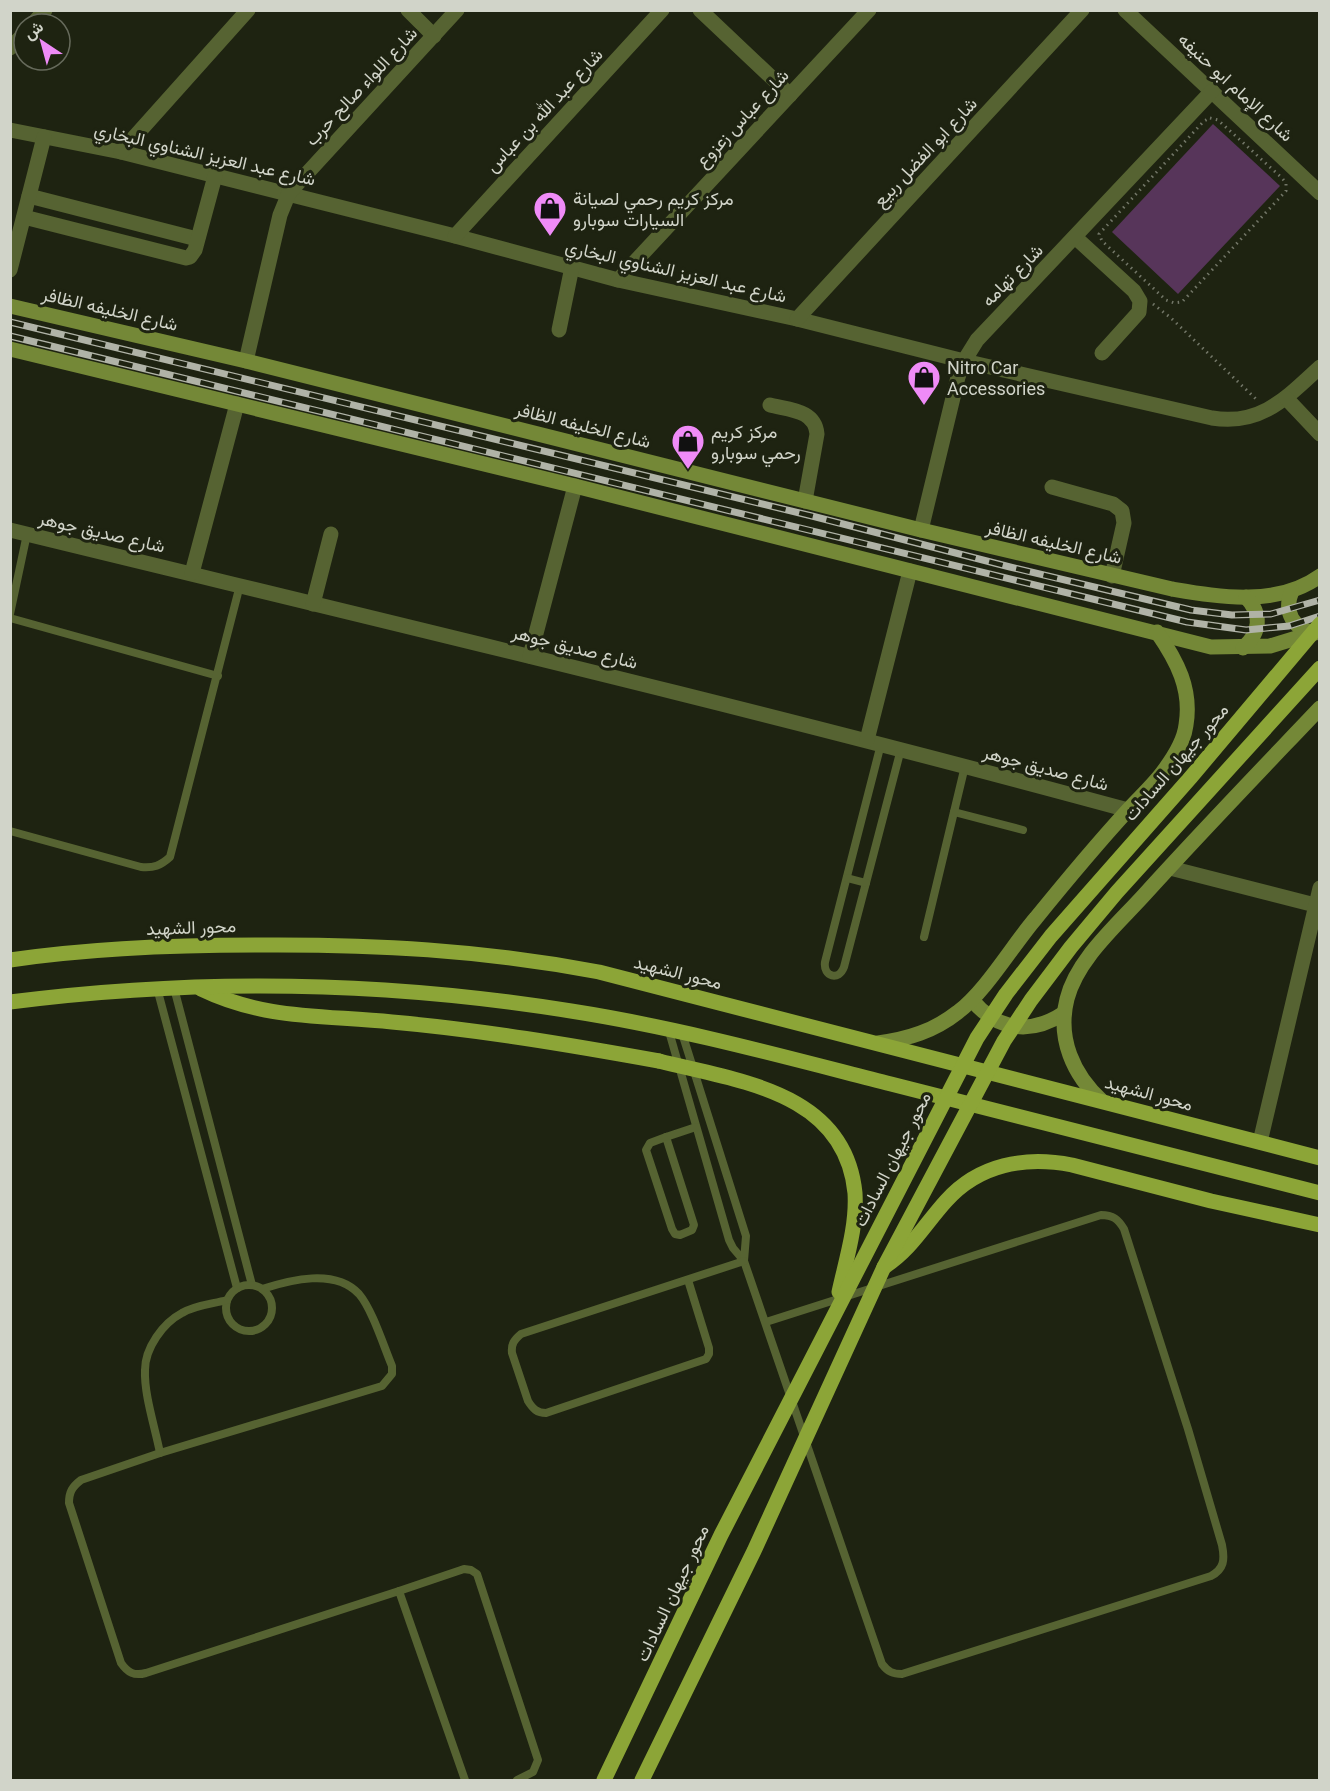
<svg xmlns="http://www.w3.org/2000/svg" width="1330" height="1791" viewBox="0 0 1330 1791" font-family="Roboto,Vazirmatn,sans-serif">
	<style>
		.green { fill: #57355a }
		.lines { fill: none; stroke-linecap: round; stroke-linejoin: round }
		.path { stroke: #737768; stroke-width: 3; stroke-dasharray: 1.5 4.5; stroke-linecap: butt }
		.lane { stroke: #566332; stroke-width: 8 }
		.street { stroke: #566332; stroke-width: 15 }
		.secondary { stroke: #748837; stroke-width: 15 }
		.primary { stroke: #8ca537; stroke-width: 15 }
		.rail-casing { stroke: #b0b3a7; stroke-width: 7 }
		.rail { stroke: #1e2311; stroke-width: 4.5; stroke-dasharray: 14; stroke-linecap: butt }
		.primary-bridge { stroke: #8ca537; stroke-width: 15 }
		.labels { text-anchor: middle; dominant-baseline: central; stroke-width: 6; stroke-linejoin: round; paint-order: stroke }
		.street-label { font-size: 18px; fill: #d1d4c9; stroke: #1e2311 }
		.poi-label { font-size: 18px; fill: #d1d4c9; stroke: #1e2311; text-anchor: start }
	</style>
	<rect width="100%" height="100%" fill="#1e2311"/>
	<!-- green -->
	<polygon class="green" points="1213,124 1280,186 1178,294 1112,232"/>
	<g class="lines">
		<!-- path -->
		<g class="path">
			<polygon points="1210,118 1218,120 1282,178 1286,183 1286,191 1182,302 1174,303 1166,300 1102,241 1099,234 1204,121"/>
			<polyline points="1153,304 1171,318 1256,399"/>
		</g>
		<!-- lane -->
		<g class="lane">
			<polyline points="10,614 27,534"/>
			<polyline points="10,618 218,676"/>
			<path d="M881,744L825,962C823,977 839,981 844,967L901,749"/>
			<polyline points="954,812 1023,830"/>
			<path d="M10,831L141,867C154,868 160,866 170,857L240,585"/>
			<polyline points="847,878 866,883"/>
			<polyline points="924,937 965,766"/>
			<polyline points="157,988 237,1288"/>
			<polyline points="174,988 252,1285"/>
			<path d="M668,1028L729,1240L733,1248L744,1261L882,1664C888,1672 893,1674 902,1674L1211,1576C1224,1569 1225,1560 1222,1545L1188,1429L1124,1229C1118,1219 1113,1215 1101,1215L766,1322"/>
			<polyline points="682,1033 746,1236 744,1261"/>
			<polygon points="666,1137 694,1225 692,1230 680,1235 675,1234 672,1229 646,1150 650,1143"/>
			<polyline points="666,1137 696,1127"/>
			<path d="M688,1280L709,1348V1354L706,1359L546,1413C537,1413 533,1409 528,1401L512,1353C511,1344 514,1340 521,1334L744,1261"/>
			<circle cx="249" cy="1308" r="23"/>
			<path d="M262,1289C290,1280 335,1268 359,1294C372,1309 384,1347 392,1366V1374L382,1386L160,1453L81,1480C72,1487 69,1492 69,1503L121,1663C128,1673 134,1676 146,1673L399,1591L465,1780"/>
			<path d="M160,1453C155,1427 144,1395 145,1370C145,1348 163,1323 182,1313C195,1305 212,1304 227,1300"/>
			<polyline points="399,1591 464,1569 471,1570 477,1574 538,1760 533,1772 517,1780"/>
		</g>
		<!-- street -->
		<g class="street">
			<polyline points="408,10 434,36"/>
			<polyline points="700,10 790,95"/>
			<polyline points="1125,10 1320,193"/>
			<polyline points="33,24 45,10"/>
			<polyline points="10,48 24,34"/>
			<path d="M10,130L121,152L455,236L618,280L797,319L964,361L1212,418C1261,426 1286,398 1320,367"/>
			<polyline points="121,152 248,10"/>
			<polyline points="29,196 197,239"/>
			<polyline points="24,217 186,258 190,257 195,250 215,176"/>
			<polyline points="455,236 662,10"/>
			<polyline points="1075,237 1134,291 1140,301 1139,312 1102,353"/>
			<polyline points="10,270 44,137"/>
			<polyline points="618,280 869,10"/>
			<polyline points="797,319 1082,10"/>
			<polyline points="559,330 572,267"/>
			<polyline points="246,361 280,215 289,193 457,10"/>
			<polyline points="1286,398 1320,434"/>
			<path d="M770,405C790,410 815,410 817,434L805,501"/>
			<polyline points="1052,487 1113,504 1122,511 1124,523 1112,576"/>
			<path d="M10,530C383,621 757,709 1128,810"/>
			<polyline points="921,530 958,377 964,361 977,340 1212,91"/>
			<polyline points="192,573 237,404"/>
			<polyline points="313,604 331,534"/>
			<polyline points="530,656 575,486"/>
			<polyline points="867,740 910,571"/>
			<polyline points="1170,868 1315,905"/>
			<polyline points="1260,1142 1320,888"/>
		</g>
		<!-- secondary -->
		<g class="secondary">
			<path d="M10,306L246,361L921,530L1172,589C1220,597 1277,607 1320,576"/>
			<polyline points="10,349 575,486 1211,647 1270,646 1316,632"/>
			<path d="M1292,591C1283,612 1293,629 1315,633"/>
			<path d="M1243,648C1261,632 1262,614 1246,597"/>
			<path d="M972,1000C998,1031 1031,1035 1064,1013"/>
			<path d="M878,1043C908,1039 934,1031 958,1012C986,991 1012,946 1036,918C1066,881 1096,845 1128,810C1139,798 1152,786 1162,773C1172,760 1184,742 1186,725C1192,689 1177,661 1157,632"/>
			<path d="M1102,1101C1073,1075 1057,1038 1067,999C1077,959 1118,924 1145,894C1202,831 1261,770 1320,708"/>
		</g>
		<!-- primary -->
		<g class="primary">
			<path d="M10,960C92,948 173,945 255,945C375,944 482,950 599,972L1320,1158"/>
			<path d="M201,989C265,1020 324,1015 392,1022C482,1030 570,1045 659,1061"/>
			<path d="M10,1002C197,978 386,981 571,1011C680,1028 785,1057 891,1084C1034,1121 1177,1157 1320,1193"/>
			<path d="M884,1267C911,1250 925,1224 946,1201C979,1164 1025,1156 1072,1165L1211,1201L1320,1225"/>
		</g>
		<defs>
			<g id="rail">
				<polyline points="10,322 812,516 1010,567 1191,610 1232,615 1271,614 1320,600"/>
				<polyline points="10,336 1187,622 1246,630 1289,626 1320,616"/>
			</g>
		</defs>
		<!-- rail casing -->
		<use href="#rail" class="rail-casing"/>
		<!-- rail -->
		<use href="#rail" class="rail"/>
		<!-- primary-bridge -->
		<g class="primary-bridge">
			<path d="M659,1061C737,1081 845,1091 855,1193C857,1226 846,1260 839,1292"/>
			<polyline points="604,1780 721,1535 977,1038 1006,994 1051,936 1191,777 1320,624"/>
			<polyline points="642,1780 754,1551 884,1267 1004,1041 1031,1000 1071,947 1117,892 1320,668"/>
		</g>
	</g>
	<!-- icons -->
	<defs>
		<symbol id="shop-pin" viewBox="-11 -11 22 30"><path d="M0 17L-7.5 6A9.5 9.5 0 1 1 7.5 6Z" fill="#ef8bf7" stroke="#1e2311"/><path d="M-5-2.5h2.3a2.7 3.5 0 0 1 5.4 0H5L5.5 6h-11ZM-1.5-2.5h3a1.5 2.3 0 0 0-3 0Z" fill="#111"/></symbol>
	</defs>
	<g fill-rule="evenodd">
		<use href="#shop-pin" x="531" y="189" width="38" height="52"/>
		<use href="#shop-pin" x="905" y="358" width="38" height="52"/>
		<use href="#shop-pin" x="669" y="422" width="38" height="52"/>
	</g>
	<g class="labels">
		<!-- street labels -->
		<g class="street-label">
			<text transform="translate(361 86) rotate(-47)">شارع اللواء صالح حرب</text>
			<text transform="translate(1236 87) rotate(43)">شارع الإمام ابو حنيفه</text>
			<text transform="translate(544 110) rotate(-47)">شارع عبد الله بن عباس</text>
			<text transform="translate(742 118) rotate(-47)">شارع عباس زعزوع</text>
			<text transform="translate(925 152) rotate(-47)">شارع ابو الفضل ربيع</text>
			<text transform="translate(205 154) rotate(13)">شارع عبد العزيز الشناوي البخاري</text>
			<text transform="translate(676 271) rotate(13)">شارع عبد العزيز الشناوي البخاري</text>
			<text transform="translate(1012 275) rotate(-46)">شارع تهامه</text>
			<text transform="translate(110 309) rotate(13)">شارع الخليفه الظافر</text>
			<text transform="translate(583 425) rotate(14)">شارع الخليفه الظافر</text>
			<text transform="translate(102 532) rotate(13)">شارع صديق جوهر</text>
			<text transform="translate(1054 542) rotate(13)">شارع الخليفه الظافر</text>
			<text transform="translate(575 647) rotate(14)">شارع صديق جوهر</text>
			<text transform="translate(1176 762) rotate(-49)">محور جيهان السادات</text>
			<text transform="translate(1046 768) rotate(15)">شارع صديق جوهر</text>
			<text transform="translate(191 927) rotate(-2)">محور الشهيد</text>
			<text transform="translate(678 972) rotate(14)">محور الشهيد</text>
			<text transform="translate(1149 1093) rotate(15)">محور الشهيد</text>
			<text transform="translate(892 1159) rotate(-63)">محور جيهان السادات</text>
			<text transform="translate(672 1593) rotate(-65)">محور جيهان السادات</text>
		</g>
		<!-- poi labels -->
		<g class="poi-label">
			<text x="573" y="198">مركز كريم رحمي لصيانة<tspan x="573" dy="21">السيارات سوبارو</tspan></text>
			<text x="947" y="367">Nitro Car<tspan x="947" dy="21">Accessories</tspan></text>
			<text x="711" y="431">مركز كريم<tspan x="711" dy="21">رحمي سوبارو</tspan></text>
		</g>
	</g>
	<!-- border -->
	<rect width="1330" height="1791" fill="none" stroke="#d1d4c9" stroke-width="24"/>
	<!-- north arrow -->
	<g transform="translate(42 42) rotate(324)"><circle r="28" fill="#1e2311" stroke="#666a5b" stroke-width="1.5"/>
	<path d="M0-4.5L10 22L0 15L-10 22Z" fill="#ef8bf7"/>
	<text y="-9" font-size="16" font-weight="bold" text-anchor="middle" fill="#d1d4c9">ش</text>
	</g>
</svg>
